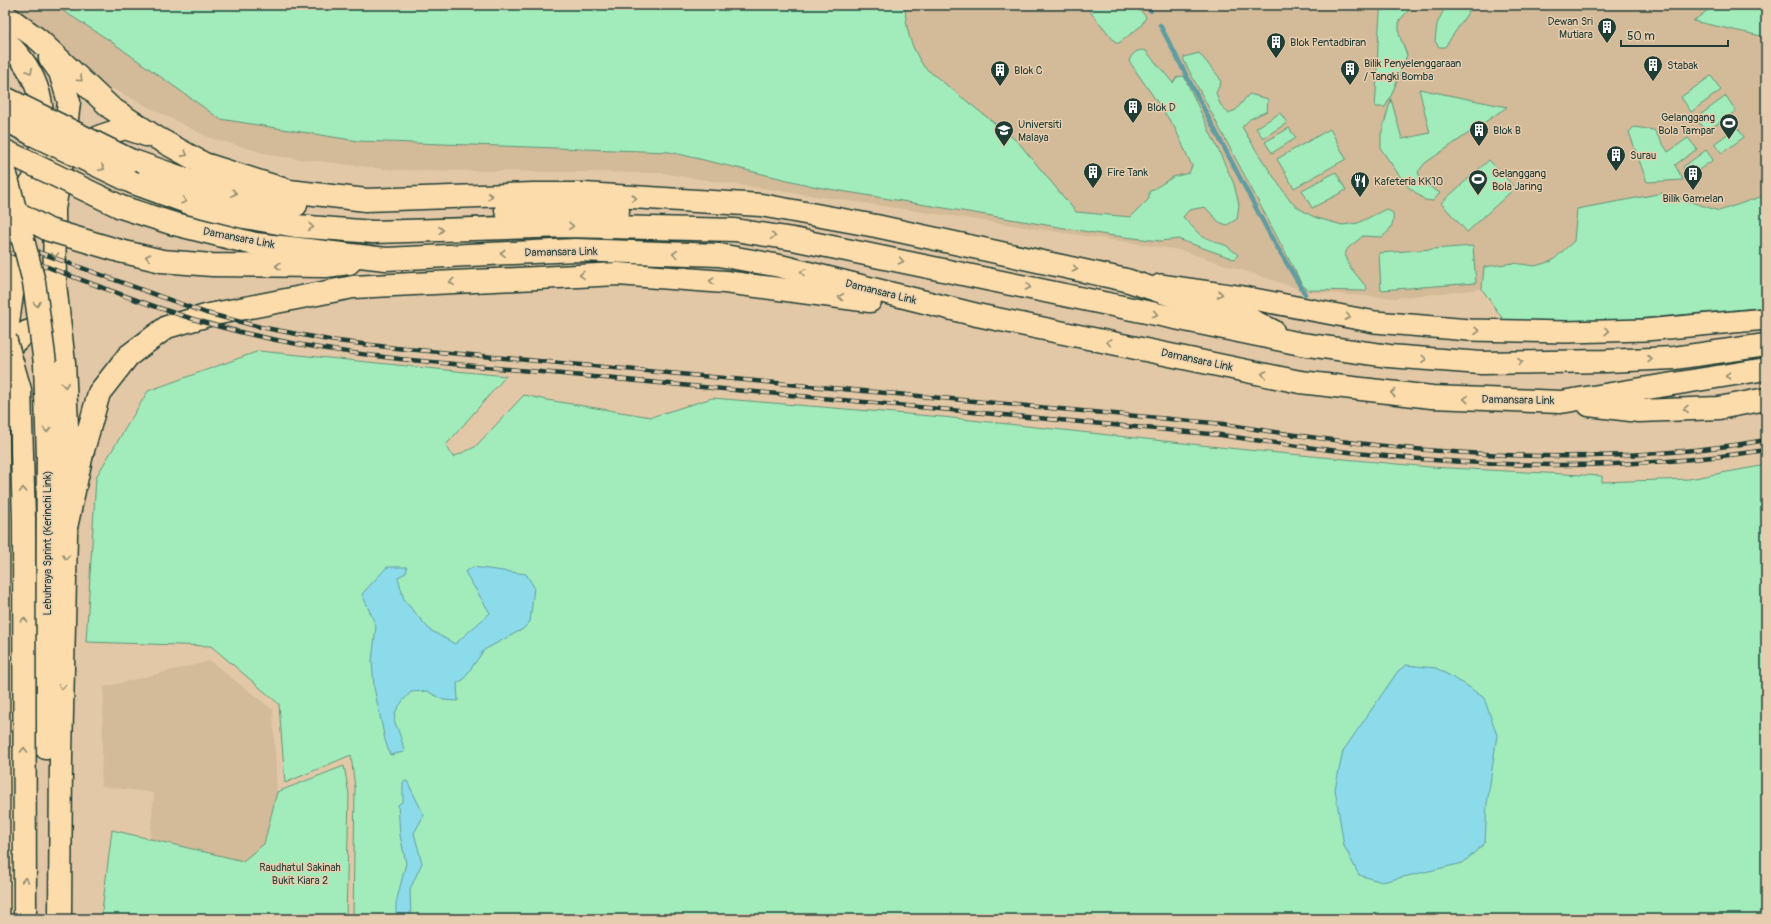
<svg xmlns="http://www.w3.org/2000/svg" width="1771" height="924" viewBox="0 0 1771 924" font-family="Pangolin,sans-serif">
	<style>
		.built { fill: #d3ba98 }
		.green { fill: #a2ecbb; stroke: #609478 }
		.water { fill: #8cdbea; stroke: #609ca1 }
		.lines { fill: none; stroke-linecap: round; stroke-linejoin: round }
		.stream { stroke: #609ca1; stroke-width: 4.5 }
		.primary-casing { stroke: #1f3d34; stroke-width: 24 }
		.motorway-casing { stroke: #1f3d34; stroke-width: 25 }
		.primary { stroke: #fddcac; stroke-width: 21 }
		.motorway { stroke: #fddcac; stroke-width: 22 }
		.rail-casing { stroke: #1f3d34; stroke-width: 4.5 }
		.rail { stroke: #e7cdaf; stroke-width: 3; stroke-dasharray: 9; stroke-linecap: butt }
		.motorway-bridge-casing { stroke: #1f3d34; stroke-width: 25; stroke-linecap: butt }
		.motorway-bridge { stroke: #fddcac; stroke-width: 22 }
		.oneway { stroke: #8e8c70 }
		.labels { text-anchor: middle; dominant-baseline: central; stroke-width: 3; stroke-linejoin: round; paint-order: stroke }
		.poi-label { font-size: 11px; fill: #1f3d34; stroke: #e7cdaf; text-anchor: start }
		.street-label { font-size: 11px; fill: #1f3d34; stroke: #e7cdaf }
		.park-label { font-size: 11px; fill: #26463b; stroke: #e7cdaf }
	</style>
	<rect width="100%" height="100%" fill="#e3c8a7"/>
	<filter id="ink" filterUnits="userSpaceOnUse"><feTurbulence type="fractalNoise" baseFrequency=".025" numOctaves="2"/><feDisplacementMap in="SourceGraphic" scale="8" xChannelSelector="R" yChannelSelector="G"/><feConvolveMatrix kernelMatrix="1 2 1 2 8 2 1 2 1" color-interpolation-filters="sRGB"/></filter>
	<g filter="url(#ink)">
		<!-- built -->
		<g class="built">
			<polygon points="5,5 1766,5 1766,195 1718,211 1663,193 1574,241 1552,261 1535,266 1513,263 1485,267 1482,289 1395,298 1309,292 1180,250 660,173 394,170 275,156 210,138 107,86"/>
			<polygon points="210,661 273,710 277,792 264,844 243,861 150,839 154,793 101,786 104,687"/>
		</g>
		<!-- green -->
		<g class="green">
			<path d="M54,5H905C906,31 910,45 924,67L1018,142L1076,212L1131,217L1149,199V192L1173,177L1189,173L1192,166L1175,128L1129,61C1132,53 1137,50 1145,50L1173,83L1177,77L1184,76L1234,184L1239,205L1237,219L1227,225L1219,222L1205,207L1189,210L1183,217L1201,236L1227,246L1238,255L1234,259L1178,239L1160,241L1107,235L817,187L670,152L358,141L220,119L109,40Z"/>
			<path d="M1085,5C1101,5 1136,1 1146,17L1141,26L1119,43H1116Z"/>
			<path d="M1381,5H1413L1399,21V34L1407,55L1391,96L1385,107H1375C1378,73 1377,39 1381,5Z"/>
			<polygon points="1446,5 1473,5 1445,47 1439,47 1435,41 1437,24"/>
			<polygon points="1715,5 1766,5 1766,37 1693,21"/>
			<path d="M1199,53L1219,77L1221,82L1216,93L1220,104L1228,113L1236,110L1249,94L1268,99L1267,111L1250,119L1242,127L1259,155L1290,201L1300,209L1314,217L1342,225L1358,223L1386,209L1393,213C1394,224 1391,230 1382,237L1363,236L1348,248L1345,254L1350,267L1367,288L1365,291L1309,290L1303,286L1184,61V57Z"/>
			<polygon points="1711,76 1721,90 1691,112 1681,97"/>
			<polygon points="1419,89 1507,107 1425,163 1418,172 1422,182 1440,193 1433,201 1425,200 1406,185 1381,149 1381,135 1391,99 1402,139 1430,133"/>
			<polygon points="1726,96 1736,111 1706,132 1696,118"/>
			<polygon points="1280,113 1287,123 1263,138 1256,128"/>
			<polygon points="1634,127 1654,130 1668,152 1688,138 1697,149 1675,165 1683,180 1647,182 1629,132"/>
			<polygon points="1737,127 1744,137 1722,153 1714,144"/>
			<polygon points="1289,128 1296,138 1272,153 1265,142"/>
			<polygon points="1330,129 1346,159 1294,188 1277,159"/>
			<polygon points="1706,150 1713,160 1690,176 1683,167"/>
			<polygon points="1489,160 1515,188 1467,232 1441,203"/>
			<polygon points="1336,172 1346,190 1312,208 1302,190"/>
			<polygon points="1663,193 1719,211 1766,195 1766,307 1615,321 1504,321 1482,289 1484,267 1513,263 1535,266 1552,261 1574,241 1577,209"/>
			<polygon points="1473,246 1476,283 1381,290 1379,253"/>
			<polygon points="259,351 506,376 446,445 453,457 475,447 524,395 547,400 651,417 712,398 943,417 1247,450 1430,467 1602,476 1602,482 1689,479 1766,465 1766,919 353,919 355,788 351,755 285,783 279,704 211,646 86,642 96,477 148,391"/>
			<polygon points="344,766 349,794 346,919 101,919 112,830 243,861 264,844 277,792"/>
		</g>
		<!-- water -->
		<g class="water">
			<path d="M387,567H407L406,573L398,577L404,600L430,630L455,644L490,613L465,572L473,567L526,574L534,587L530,622L523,629L484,650L463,680L457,683L458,701L443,700L427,691L411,692C381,723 400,719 404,752L390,755L385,740L374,687L372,661L376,626L362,594Z"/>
			<polygon points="1406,665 1436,668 1466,685 1484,698 1497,735 1487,804 1485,843 1463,863 1382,882 1359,875 1344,846 1335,789 1343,751 1398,671"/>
			<polygon points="407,781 424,815 414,833 422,863 410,889 411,919 396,919 396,903 406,863 400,835 398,805 403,801 403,782"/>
		</g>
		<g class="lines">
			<!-- stream -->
			<g class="stream">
				<polyline points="1145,5 1151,11"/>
				<polyline points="1160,25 1270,235 1305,294"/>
			</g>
			<defs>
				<polyline id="primary" points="1160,285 1243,297 1375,322 1469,330 1565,332 1645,330 1766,319"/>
				<g id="motorway">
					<polyline points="5,15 39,40 111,108 157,138 204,164 289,191 366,200 534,194 584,194 761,205 876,226 1126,280 1190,301 1243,316 1273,331"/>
					<path d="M5,41C41,74 47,110 40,156C38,165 36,181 28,187C22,193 12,198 5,202"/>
					<polyline points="50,58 60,72 69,102 62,161 54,209 55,284 64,363 68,447 61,755 60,919"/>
					<polyline points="79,150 101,136 125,128 146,135"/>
					<polyline points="130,160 208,187 264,200 296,205"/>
					<polyline points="134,183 189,203 244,217 296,226 373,232 568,226 735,230 793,239 1301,344 1389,356 1481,363 1606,361 1674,358 1766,345"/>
					<polyline points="121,207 171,223 255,244 386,259 575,250 719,255 780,266 977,315 1300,382 1432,397 1561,402 1766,369"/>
					<polyline points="506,210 618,211"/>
					<polyline points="120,251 162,261 212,265 326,266 349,263"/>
					<polyline points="5,344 15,273 24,226 55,176"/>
					<path d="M5,353C19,336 34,318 55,340"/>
					<polyline points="45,363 48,458 46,748"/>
					<polyline points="1589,405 1639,411 1719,408 1766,399"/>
					<polyline points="5,424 10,548 6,919"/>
					<polyline points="67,523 82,454 99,393 128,356 167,327 209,315 353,287 618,274 725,282 870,301"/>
				</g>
			</defs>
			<!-- primary casing -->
			<use href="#primary" class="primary-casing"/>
			<!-- motorway casing -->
			<use href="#motorway" class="motorway-casing"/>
			<!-- primary -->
			<use href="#primary" class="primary"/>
			<!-- motorway -->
			<use href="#motorway" class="motorway"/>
			<defs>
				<g id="rail">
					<path d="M5,240L206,313L260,327L329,340L396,348L1224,424C1398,453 1591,471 1766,440"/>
					<path d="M5,251C70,275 136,302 203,322C267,341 334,351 400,359L1221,435C1401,463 1585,478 1766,450"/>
				</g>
			</defs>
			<!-- rail casing -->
			<use href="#rail" class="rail-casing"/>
			<!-- rail -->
			<use href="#rail" class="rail"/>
			<defs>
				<g id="motorway-bridge">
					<polyline points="5,98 130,160"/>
					<polyline points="5,119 32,134 134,183"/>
					<polyline points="5,151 121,207"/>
					<polyline points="5,171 34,282 45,363"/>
					<polyline points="8,208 49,230 120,251"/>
					<polyline points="5,338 20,390 24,519 25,919"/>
				</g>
			</defs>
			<!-- motorway-bridge casing -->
			<use href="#motorway-bridge" class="motorway-bridge-casing"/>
			<!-- motorway-bridge -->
			<use href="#motorway-bridge" class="motorway-bridge"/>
		</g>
		<!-- one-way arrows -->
		<defs><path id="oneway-chevron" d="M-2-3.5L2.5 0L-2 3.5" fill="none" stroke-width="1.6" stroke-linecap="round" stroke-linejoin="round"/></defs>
		<g class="oneway">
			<use href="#oneway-chevron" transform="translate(30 71) rotate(60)"/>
			<use href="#oneway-chevron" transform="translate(80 79) rotate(43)"/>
			<use href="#oneway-chevron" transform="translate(185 154) rotate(28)"/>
			<use href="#oneway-chevron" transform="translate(102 168) rotate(26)"/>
			<use href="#oneway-chevron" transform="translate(234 193) rotate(13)"/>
			<use href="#oneway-chevron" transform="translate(490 196) rotate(-3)"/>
			<use href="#oneway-chevron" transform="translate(634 198) rotate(3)"/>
			<use href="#oneway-chevron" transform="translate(184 201) rotate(19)"/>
			<use href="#oneway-chevron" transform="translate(571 226) rotate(1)"/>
			<use href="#oneway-chevron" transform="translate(311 227) rotate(5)"/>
			<use href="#oneway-chevron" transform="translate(441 230) rotate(-2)"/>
			<use href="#oneway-chevron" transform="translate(773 236) rotate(9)"/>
			<use href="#oneway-chevron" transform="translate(503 253) rotate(177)"/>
			<use href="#oneway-chevron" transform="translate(675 254) rotate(-178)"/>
			<use href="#oneway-chevron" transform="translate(55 255) rotate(90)"/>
			<use href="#oneway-chevron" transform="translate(148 257) rotate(-167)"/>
			<use href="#oneway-chevron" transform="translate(901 261) rotate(12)"/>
			<use href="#oneway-chevron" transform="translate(278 266) rotate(-180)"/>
			<use href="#oneway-chevron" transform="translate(1075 269) rotate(12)"/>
			<use href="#oneway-chevron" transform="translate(803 272) rotate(-166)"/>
			<use href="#oneway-chevron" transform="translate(582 275) rotate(177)"/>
			<use href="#oneway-chevron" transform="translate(712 281) rotate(-175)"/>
			<use href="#oneway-chevron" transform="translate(452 282) rotate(177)"/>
			<use href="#oneway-chevron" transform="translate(1028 287) rotate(12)"/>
			<use href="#oneway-chevron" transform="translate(1220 294) rotate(8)"/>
			<use href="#oneway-chevron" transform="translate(841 297) rotate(-172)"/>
			<use href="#oneway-chevron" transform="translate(37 304) rotate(82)"/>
			<use href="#oneway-chevron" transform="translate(1155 314) rotate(13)"/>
			<use href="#oneway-chevron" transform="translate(1348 317) rotate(11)"/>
			<use href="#oneway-chevron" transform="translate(1477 331) rotate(1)"/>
			<use href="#oneway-chevron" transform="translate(1607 331) rotate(-1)"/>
			<use href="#oneway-chevron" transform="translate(1109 342) rotate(-169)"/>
			<use href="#oneway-chevron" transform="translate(1424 359) rotate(5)"/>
			<use href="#oneway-chevron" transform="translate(1650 359) rotate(-2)"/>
			<use href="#oneway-chevron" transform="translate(1520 362) rotate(-1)"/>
			<use href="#oneway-chevron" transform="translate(1264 374) rotate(-168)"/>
			<use href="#oneway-chevron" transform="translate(1728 376) rotate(170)"/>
			<use href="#oneway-chevron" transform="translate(65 385) rotate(87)"/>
			<use href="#oneway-chevron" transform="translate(1393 393) rotate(-174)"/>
			<use href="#oneway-chevron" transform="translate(1466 399) rotate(-177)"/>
			<use href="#oneway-chevron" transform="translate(1686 409) rotate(178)"/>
			<use href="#oneway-chevron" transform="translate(47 430) rotate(88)"/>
			<use href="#oneway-chevron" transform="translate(23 490) rotate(-92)"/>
			<use href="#oneway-chevron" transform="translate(66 557) rotate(92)"/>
			<use href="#oneway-chevron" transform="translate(24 620) rotate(-90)"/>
			<use href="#oneway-chevron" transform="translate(62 687) rotate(92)"/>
			<use href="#oneway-chevron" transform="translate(24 750) rotate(-90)"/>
			<use href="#oneway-chevron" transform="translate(25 880) rotate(-90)"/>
		</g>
	</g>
	<!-- icons -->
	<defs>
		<symbol id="building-pin" viewBox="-11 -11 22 30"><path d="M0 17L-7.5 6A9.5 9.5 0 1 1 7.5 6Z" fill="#1f3d34" stroke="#e7cdaf"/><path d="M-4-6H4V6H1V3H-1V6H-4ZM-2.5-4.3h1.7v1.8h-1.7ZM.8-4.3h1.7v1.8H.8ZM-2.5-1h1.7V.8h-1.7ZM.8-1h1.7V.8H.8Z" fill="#fff"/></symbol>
		<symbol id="stadium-pin" viewBox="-11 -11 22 30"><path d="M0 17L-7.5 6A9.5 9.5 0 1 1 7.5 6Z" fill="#1f3d34" stroke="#e7cdaf"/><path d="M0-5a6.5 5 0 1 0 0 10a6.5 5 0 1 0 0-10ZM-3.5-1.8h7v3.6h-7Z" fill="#fff"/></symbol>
		<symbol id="university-pin" viewBox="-11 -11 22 30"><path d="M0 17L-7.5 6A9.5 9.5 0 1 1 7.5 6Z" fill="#1f3d34" stroke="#e7cdaf"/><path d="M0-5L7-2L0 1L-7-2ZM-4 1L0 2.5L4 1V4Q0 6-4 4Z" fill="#fff"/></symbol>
		<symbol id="restaurant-pin" viewBox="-11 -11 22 30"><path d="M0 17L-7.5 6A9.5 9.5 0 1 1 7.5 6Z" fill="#1f3d34" stroke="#e7cdaf"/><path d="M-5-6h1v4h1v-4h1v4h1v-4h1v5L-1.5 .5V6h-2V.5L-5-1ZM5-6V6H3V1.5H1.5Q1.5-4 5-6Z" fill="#fff"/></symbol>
	</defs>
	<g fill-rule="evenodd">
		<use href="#building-pin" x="1596" y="16" width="22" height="30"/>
		<use href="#building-pin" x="1265" y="31" width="22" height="30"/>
		<use href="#building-pin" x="1642" y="54" width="22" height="30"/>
		<use href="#building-pin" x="1339" y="58" width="22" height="30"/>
		<use href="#building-pin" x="989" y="59" width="22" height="30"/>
		<use href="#building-pin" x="1122" y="96" width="22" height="30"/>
		<use href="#stadium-pin" x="1718" y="112" width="22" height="30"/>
		<use href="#university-pin" x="993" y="119" width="22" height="30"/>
		<use href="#building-pin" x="1468" y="119" width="22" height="30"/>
		<use href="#building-pin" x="1605" y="144" width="22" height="30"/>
		<use href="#building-pin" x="1082" y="161" width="22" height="30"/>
		<use href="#building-pin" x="1682" y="163" width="22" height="30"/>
		<use href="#stadium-pin" x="1467" y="168" width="22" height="30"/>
		<use href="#restaurant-pin" x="1349" y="170" width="22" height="30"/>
	</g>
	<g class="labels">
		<!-- poi labels -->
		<g class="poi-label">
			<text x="1593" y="21" text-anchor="end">Dewan Sri<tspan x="1593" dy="13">Mutiara</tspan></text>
			<text x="1290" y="42">Blok Pentadbiran</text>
			<text x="1364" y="63">Bilik Penyelenggaraan<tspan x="1364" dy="13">/ Tangki Bomba</tspan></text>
			<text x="1667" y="65">Stabak</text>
			<text x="1014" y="70">Blok C</text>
			<text x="1147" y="107">Blok D</text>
			<text x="1715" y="117" text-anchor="end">Gelanggang<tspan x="1715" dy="13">Bola Tampar</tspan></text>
			<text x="1018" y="124">Universiti<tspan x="1018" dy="13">Malaya</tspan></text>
			<text x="1493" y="130">Blok B</text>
			<text x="1630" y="155">Surau</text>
			<text x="1107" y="172">Fire Tank</text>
			<text x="1492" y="173">Gelanggang<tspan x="1492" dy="13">Bola Jaring</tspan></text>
			<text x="1374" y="181">Kafeteria KK10</text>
			<text x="1693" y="198" text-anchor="middle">Bilik Gamelan</text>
		</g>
		<!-- street labels -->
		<g class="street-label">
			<text transform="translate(239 238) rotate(11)">Damansara Link</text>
			<text transform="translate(561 252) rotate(-1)">Damansara Link</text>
			<text transform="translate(881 292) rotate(14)">Damansara Link</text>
			<text transform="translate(1197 360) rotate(12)">Damansara Link</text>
			<text transform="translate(1518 400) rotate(1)">Damansara Link</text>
			<text transform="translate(47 543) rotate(-90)">Lebuhraya Sprint (Kerinchi Link)</text>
		</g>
		<!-- park labels -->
		<g class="park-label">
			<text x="300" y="867">Raudhatul Sakinah<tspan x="300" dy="13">Bukit Kiara 2</tspan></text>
		</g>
	</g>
	<!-- margin -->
	<rect width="1771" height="924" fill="none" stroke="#e7cdaf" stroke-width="20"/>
	<rect x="10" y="10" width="1751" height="904" fill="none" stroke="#1f3d34" stroke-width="1.5" filter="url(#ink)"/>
	<!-- scale -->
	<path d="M1621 40v6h107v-6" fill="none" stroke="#1f3d34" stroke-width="2"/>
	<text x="1627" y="40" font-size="12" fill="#1f3d34" stroke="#e7cdaf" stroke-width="3" paint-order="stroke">50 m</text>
</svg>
